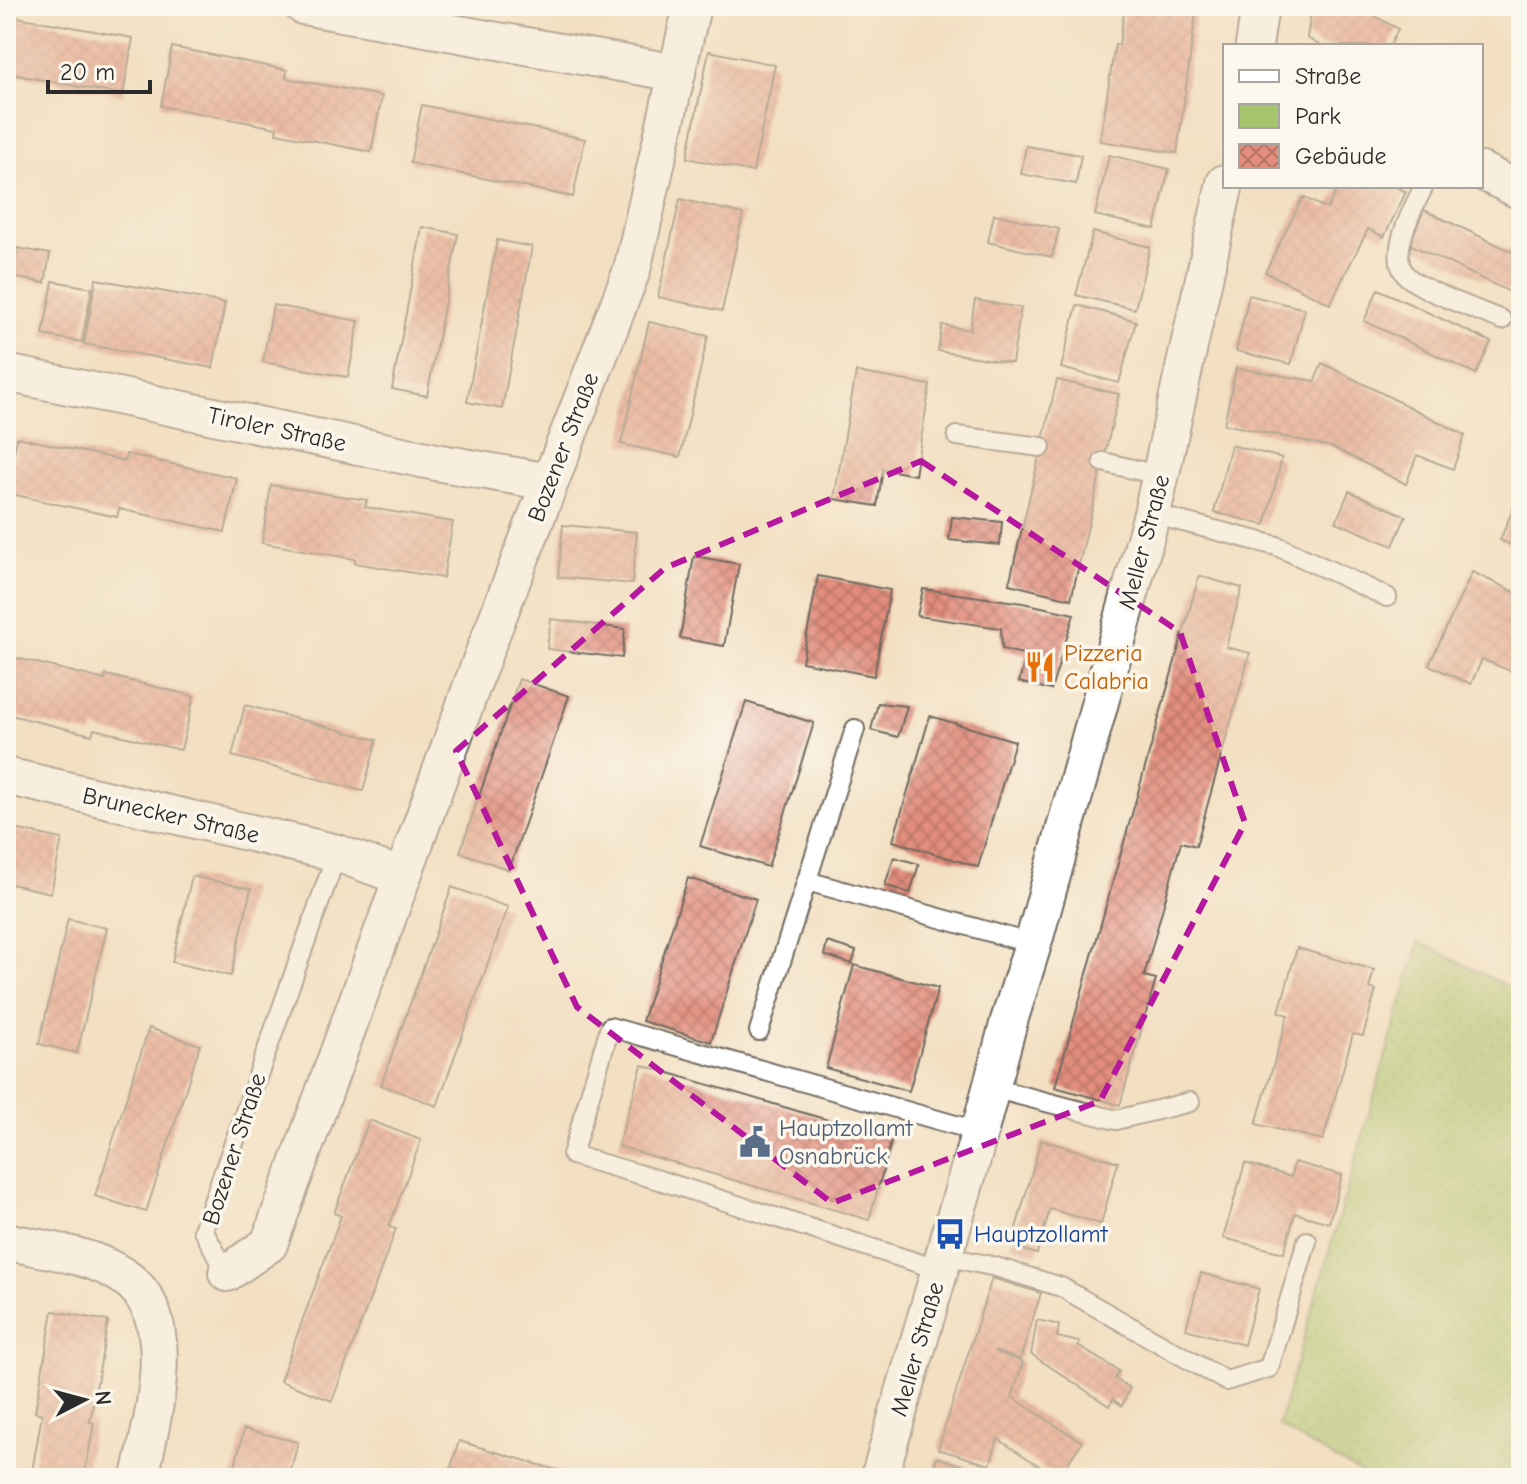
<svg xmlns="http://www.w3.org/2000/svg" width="1527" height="1484" viewBox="0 0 1527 1484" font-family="'Comic Neue',sans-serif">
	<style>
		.green { fill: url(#green-dots); stroke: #68784c; stroke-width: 2 }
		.building { fill: url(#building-cross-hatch) }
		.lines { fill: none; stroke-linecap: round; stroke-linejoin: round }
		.service-casing { stroke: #716a60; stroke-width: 22 }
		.minor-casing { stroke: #716a60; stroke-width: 40 }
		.service { stroke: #fff; stroke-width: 18 }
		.minor { stroke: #fff; stroke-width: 36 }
		.marked { fill: none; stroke: #b5179e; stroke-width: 6; stroke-dasharray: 16 10; stroke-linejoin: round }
		.labels { text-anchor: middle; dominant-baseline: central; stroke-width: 7; stroke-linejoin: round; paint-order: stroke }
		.street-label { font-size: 24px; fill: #2b2b2b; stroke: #fbf7ec }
		.food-label { font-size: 24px; fill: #c56008; stroke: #fbf7ec; text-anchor: start }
		.service-label { font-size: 24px; fill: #4e5e75; stroke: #fbf7ec; text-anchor: start }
		.transit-label { font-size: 24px; fill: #164399; stroke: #fbf7ec; text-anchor: start }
	</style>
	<defs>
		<pattern id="green-dots" width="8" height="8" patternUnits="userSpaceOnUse" patternTransform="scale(2)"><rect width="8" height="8" fill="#a6c66e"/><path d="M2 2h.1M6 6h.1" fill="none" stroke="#8faa5f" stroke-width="1.8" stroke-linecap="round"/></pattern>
		<pattern id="building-cross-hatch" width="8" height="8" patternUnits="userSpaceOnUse" patternTransform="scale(2)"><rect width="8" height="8" fill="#e38e7d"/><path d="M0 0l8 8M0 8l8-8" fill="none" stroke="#b87467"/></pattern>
	</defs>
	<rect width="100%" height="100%" fill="#fbf7ec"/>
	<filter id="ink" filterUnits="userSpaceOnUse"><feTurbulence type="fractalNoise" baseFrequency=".0125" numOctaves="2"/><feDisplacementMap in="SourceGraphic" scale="16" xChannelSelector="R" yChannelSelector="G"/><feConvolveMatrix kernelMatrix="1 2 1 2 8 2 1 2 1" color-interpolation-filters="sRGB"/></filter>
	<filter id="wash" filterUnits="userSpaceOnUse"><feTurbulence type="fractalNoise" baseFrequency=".006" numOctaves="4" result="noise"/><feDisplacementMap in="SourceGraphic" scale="32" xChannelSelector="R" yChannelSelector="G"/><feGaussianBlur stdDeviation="1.8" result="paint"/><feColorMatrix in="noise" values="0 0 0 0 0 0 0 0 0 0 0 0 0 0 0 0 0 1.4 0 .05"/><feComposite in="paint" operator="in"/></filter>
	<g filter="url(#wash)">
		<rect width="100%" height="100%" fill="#f3e0c2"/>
		<!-- green -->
		<polygon class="green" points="1419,942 1521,993 1521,1478 1369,1478 1278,1426"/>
		<g id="blocks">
			<!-- building -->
			<g class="building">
				<polygon points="566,6 618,6 616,17"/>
				<polygon points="1084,6 1106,6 1105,11"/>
				<polygon points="1125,6 1197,6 1177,153 1100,141 1115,44 1119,45"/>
				<polygon points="1312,6 1367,6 1366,11 1398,29 1390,46 1321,46 1307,38"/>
				<polygon points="6,15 133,38 123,95 6,73"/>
				<polygon points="172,47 287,70 286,78 382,96 371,152 276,133 277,128 161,106"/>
				<polygon points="709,51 775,65 753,172 687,158"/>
				<polygon points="422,105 585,139 573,197 410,163"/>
				<polygon points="1026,146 1081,155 1076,184 1021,174"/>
				<polygon points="1109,155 1169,169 1155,229 1095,215"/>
				<polygon points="1339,186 1395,186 1406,192 1384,237 1368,229 1330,304 1265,272 1303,197 1327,209"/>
				<polygon points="680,199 743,214 722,311 658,297"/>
				<polygon points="1424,210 1521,256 1521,279 1514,294 1409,244"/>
				<polygon points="994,214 1059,229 1052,257 988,242"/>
				<polygon points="422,227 458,234 427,396 392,389"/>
				<polygon points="1093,232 1150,247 1135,309 1076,295"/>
				<polygon points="497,240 532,247 502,409 467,402"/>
				<polygon points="17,248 50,254 45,283 12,277"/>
				<polygon points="96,279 225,303 213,368 84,344"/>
				<polygon points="53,281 92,288 82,342 43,335"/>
				<polygon points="1378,289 1491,342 1476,374 1364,321"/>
				<polygon points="1249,295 1305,309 1291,364 1236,351"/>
				<polygon points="975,300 1021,308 1012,363 938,351 942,325 970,330"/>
				<polygon points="273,305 359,321 348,377 263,362"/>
				<polygon points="1077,305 1136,321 1119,383 1061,368"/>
				<polygon points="649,322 708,336 680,457 621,444"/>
				<polygon points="1322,363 1465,435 1453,469 1417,455 1406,484 1332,447 1224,424 1236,368 1315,381"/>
				<polygon points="856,372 930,385 915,475 883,469 877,506 834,499"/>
				<polygon points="1057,380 1119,394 1071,599 1009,584"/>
				<polygon points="17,437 125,461 126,454 237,478 225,532 119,509 117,517 6,493"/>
				<polygon points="1231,445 1282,458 1265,525 1214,512"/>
				<polygon points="271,485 367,500 365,507 453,522 443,578 355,563 355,559 262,543"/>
				<polygon points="1521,490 1521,549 1500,540"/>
				<polygon points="1349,491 1406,516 1393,546 1336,522"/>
				<polygon points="952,517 1002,522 1000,545 949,540"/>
				<polygon points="563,525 637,532 632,584 558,577"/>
				<polygon points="694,556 739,564 724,646 680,638"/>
				<polygon points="1472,572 1521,595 1521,647 1510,671 1482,659 1471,684 1429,665"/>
				<polygon points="818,576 890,590 874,676 802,662"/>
				<polygon points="1199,576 1242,588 1226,647 1250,653 1196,846 1181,842 1144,976 1156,979 1120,1105 1055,1087"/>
				<polygon points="923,589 1023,603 1074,614 1051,690 1019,682 1026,655 1002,649 1001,628 917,616"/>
				<polygon points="551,619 625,629 622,658 547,649"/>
				<polygon points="13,657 105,680 106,675 194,696 181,750 94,729 92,735 6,714 6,686"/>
				<polygon points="519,679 569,696 509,870 460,852"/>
				<polygon points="746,702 814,723 768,867 700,846"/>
				<polygon points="878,703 907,706 898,737 871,730"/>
				<polygon points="245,705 377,740 363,791 232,756"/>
				<polygon points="930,716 1015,741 978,867 893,841"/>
				<polygon points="6,827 62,839 51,893 6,883"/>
				<polygon points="894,857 919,864 910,893 885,885"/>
				<polygon points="192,876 251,889 231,976 172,962"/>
				<polygon points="688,878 756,899 711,1042 642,1021"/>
				<polygon points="452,887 508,907 437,1106 381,1085"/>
				<polygon points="68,919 107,928 77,1053 39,1044"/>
				<polygon points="827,942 856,951 852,964 824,955"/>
				<polygon points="1297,948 1374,970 1369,988 1376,990 1363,1036 1353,1034 1323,1140 1256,1124 1288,1015 1279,1012"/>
				<polygon points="854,965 938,988 909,1091 826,1068"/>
				<polygon points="149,1028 200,1045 146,1212 95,1196"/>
				<polygon points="642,1065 892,1139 869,1220 618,1146"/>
				<polygon points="369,1120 421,1140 389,1227 396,1229 332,1401 280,1381 341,1216 334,1213"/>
				<polygon points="1041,1140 1118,1162 1101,1224 1050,1209 1037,1254 1011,1246"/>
				<polygon points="1294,1162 1342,1175 1329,1223 1295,1213 1284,1253 1223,1238 1245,1163 1291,1177"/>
				<polygon points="1201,1273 1259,1289 1244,1345 1186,1329"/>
				<polygon points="992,1278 1041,1293 1020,1359 994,1351 1023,1362 1012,1397 1082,1442 1058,1478 998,1439 990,1465 938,1449"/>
				<polygon points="53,1311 108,1321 90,1422 94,1423 84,1478 31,1478 42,1414 35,1412"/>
				<polygon points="1037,1320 1059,1325 1057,1337 1080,1342 1078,1346 1119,1371 1115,1379 1130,1388 1122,1406 1113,1399 1109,1406 1031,1354"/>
				<polygon points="244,1429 298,1442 289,1478 232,1478"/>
				<polygon points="459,1441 580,1477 580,1478 448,1478"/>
				<polygon points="937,1457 997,1477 997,1478 930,1478"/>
			</g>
		</g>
	</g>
	<g filter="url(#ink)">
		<use href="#blocks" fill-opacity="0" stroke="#716a60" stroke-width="2"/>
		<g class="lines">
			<defs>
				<g id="service">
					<path d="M1424,186C1414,206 1388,253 1405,274C1418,290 1481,311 1502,320"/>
					<polyline points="957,436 1041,447"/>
					<polyline points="1103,462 1162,476"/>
					<polyline points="1152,514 1277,546 1387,597"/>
					<polyline points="807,881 1033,944"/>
					<polyline points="759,1031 855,729"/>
					<polyline points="992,1088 1116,1120 1190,1102"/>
					<polyline points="944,1256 996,1267 1061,1287 1226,1381 1269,1368 1307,1241"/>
					<polyline points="940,1270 659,1180 572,1155 610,1027 980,1132"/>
					<polyline points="227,1273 203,1230 337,853"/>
				</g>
				<g id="minor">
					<polyline points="303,6 677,73"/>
					<polyline points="1254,46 1260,6"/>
					<polyline points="1481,171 1521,191"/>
					<polyline points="6,373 436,462 549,482"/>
					<polyline points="6,776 337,853 402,877"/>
					<path d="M6,1241C44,1250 90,1254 123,1276C184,1315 151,1421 140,1478"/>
					<polyline points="227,1273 269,1244 482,658 632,270 692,6"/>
					<polyline points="879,1478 973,1156 1009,1021 1033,944 1152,514 1225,183"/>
				</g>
			</defs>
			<!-- service casing -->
			<use href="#service" class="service-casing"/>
			<!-- minor casing -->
			<use href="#minor" class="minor-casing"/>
			<!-- service -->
			<use href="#service" class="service"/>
			<!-- minor -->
			<use href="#minor" class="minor"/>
		</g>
	</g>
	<!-- marked area -->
	<path d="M0 0H1527V1484H0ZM921,461L1180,632L1245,823L1100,1101L832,1203L577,1007L456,751L665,568Z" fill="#f3e0c2" fill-opacity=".55" fill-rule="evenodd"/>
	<path class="marked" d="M921,461L1180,632L1245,823L1100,1101L832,1203L577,1007L456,751L665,568Z"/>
	<!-- icons -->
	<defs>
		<symbol id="restaurant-bare" viewBox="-9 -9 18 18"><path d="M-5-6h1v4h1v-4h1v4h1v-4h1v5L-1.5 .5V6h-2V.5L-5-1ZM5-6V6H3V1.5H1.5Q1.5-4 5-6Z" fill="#e8710a" stroke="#fbf7ec" stroke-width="2.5" paint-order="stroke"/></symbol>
		<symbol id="civic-bare" viewBox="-9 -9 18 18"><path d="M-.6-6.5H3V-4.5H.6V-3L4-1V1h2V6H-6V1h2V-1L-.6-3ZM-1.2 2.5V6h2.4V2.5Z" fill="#5c6f8a" stroke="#fbf7ec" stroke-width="2.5" paint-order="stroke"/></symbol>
		<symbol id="bus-bare" viewBox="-9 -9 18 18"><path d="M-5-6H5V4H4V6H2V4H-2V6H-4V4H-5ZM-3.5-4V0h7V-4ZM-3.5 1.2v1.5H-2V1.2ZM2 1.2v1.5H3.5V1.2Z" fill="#1a4fb4" stroke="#fbf7ec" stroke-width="2.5" paint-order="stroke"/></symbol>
	</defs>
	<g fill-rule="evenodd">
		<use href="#restaurant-bare" x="1018" y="645" width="44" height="44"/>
		<use href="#civic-bare" x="733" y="1120" width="44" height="44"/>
		<use href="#bus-bare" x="928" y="1212" width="44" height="44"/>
	</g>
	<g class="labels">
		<!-- street labels -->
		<g class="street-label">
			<text transform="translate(277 429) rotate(12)">Tiroler Straße</text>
			<text transform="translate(563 447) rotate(-69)">Bozener Straße</text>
			<text transform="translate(1144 542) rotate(-75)">Meller Straße</text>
			<text transform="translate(171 815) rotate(13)">Brunecker Straße</text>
			<text transform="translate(234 1149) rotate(-72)">Bozener Straße</text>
			<text transform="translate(917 1349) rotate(-74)">Meller Straße</text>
		</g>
		<!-- food labels -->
		<g class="food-label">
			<text x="1064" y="653">Pizzeria<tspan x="1064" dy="28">Calabria</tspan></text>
		</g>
		<!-- service labels -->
		<g class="service-label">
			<text x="779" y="1128">Hauptzollamt<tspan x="779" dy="28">Osnabrück</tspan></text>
		</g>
		<!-- transit labels -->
		<g class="transit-label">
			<text x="974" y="1234">Hauptzollamt</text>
		</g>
	</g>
	<!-- margin -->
	<rect width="1527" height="1484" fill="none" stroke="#fbf7ec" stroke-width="32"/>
	<!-- legend -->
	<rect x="1223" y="44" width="260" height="144" fill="#fbf7ec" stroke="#a8a59f" stroke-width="2"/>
	<rect x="1239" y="70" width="40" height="12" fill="#ffffff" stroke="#a8a59f" stroke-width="2"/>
	<text x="1295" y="84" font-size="24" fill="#2b2b2b">Straße</text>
	<rect x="1239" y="104" width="40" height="24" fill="#a6c66e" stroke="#a8a59f" stroke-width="2"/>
	<text x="1295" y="124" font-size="24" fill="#2b2b2b">Park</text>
	<rect x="1239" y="144" width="40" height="24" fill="url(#building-cross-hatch)" stroke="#a8a59f" stroke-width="2"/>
	<text x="1295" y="164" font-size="24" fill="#2b2b2b">Gebäude</text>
	<!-- north arrow -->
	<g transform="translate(84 1400) rotate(84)" stroke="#fbf7ec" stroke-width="6" paint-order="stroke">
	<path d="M0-6L14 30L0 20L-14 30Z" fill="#2b2b2b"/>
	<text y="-12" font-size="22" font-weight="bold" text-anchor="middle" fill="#2b2b2b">N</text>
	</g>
	<!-- scale -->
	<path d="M48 80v12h102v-12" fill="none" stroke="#2b2b2b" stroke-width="4"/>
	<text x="60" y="80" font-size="24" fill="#2b2b2b" stroke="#fbf7ec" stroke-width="6" paint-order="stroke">20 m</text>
</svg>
